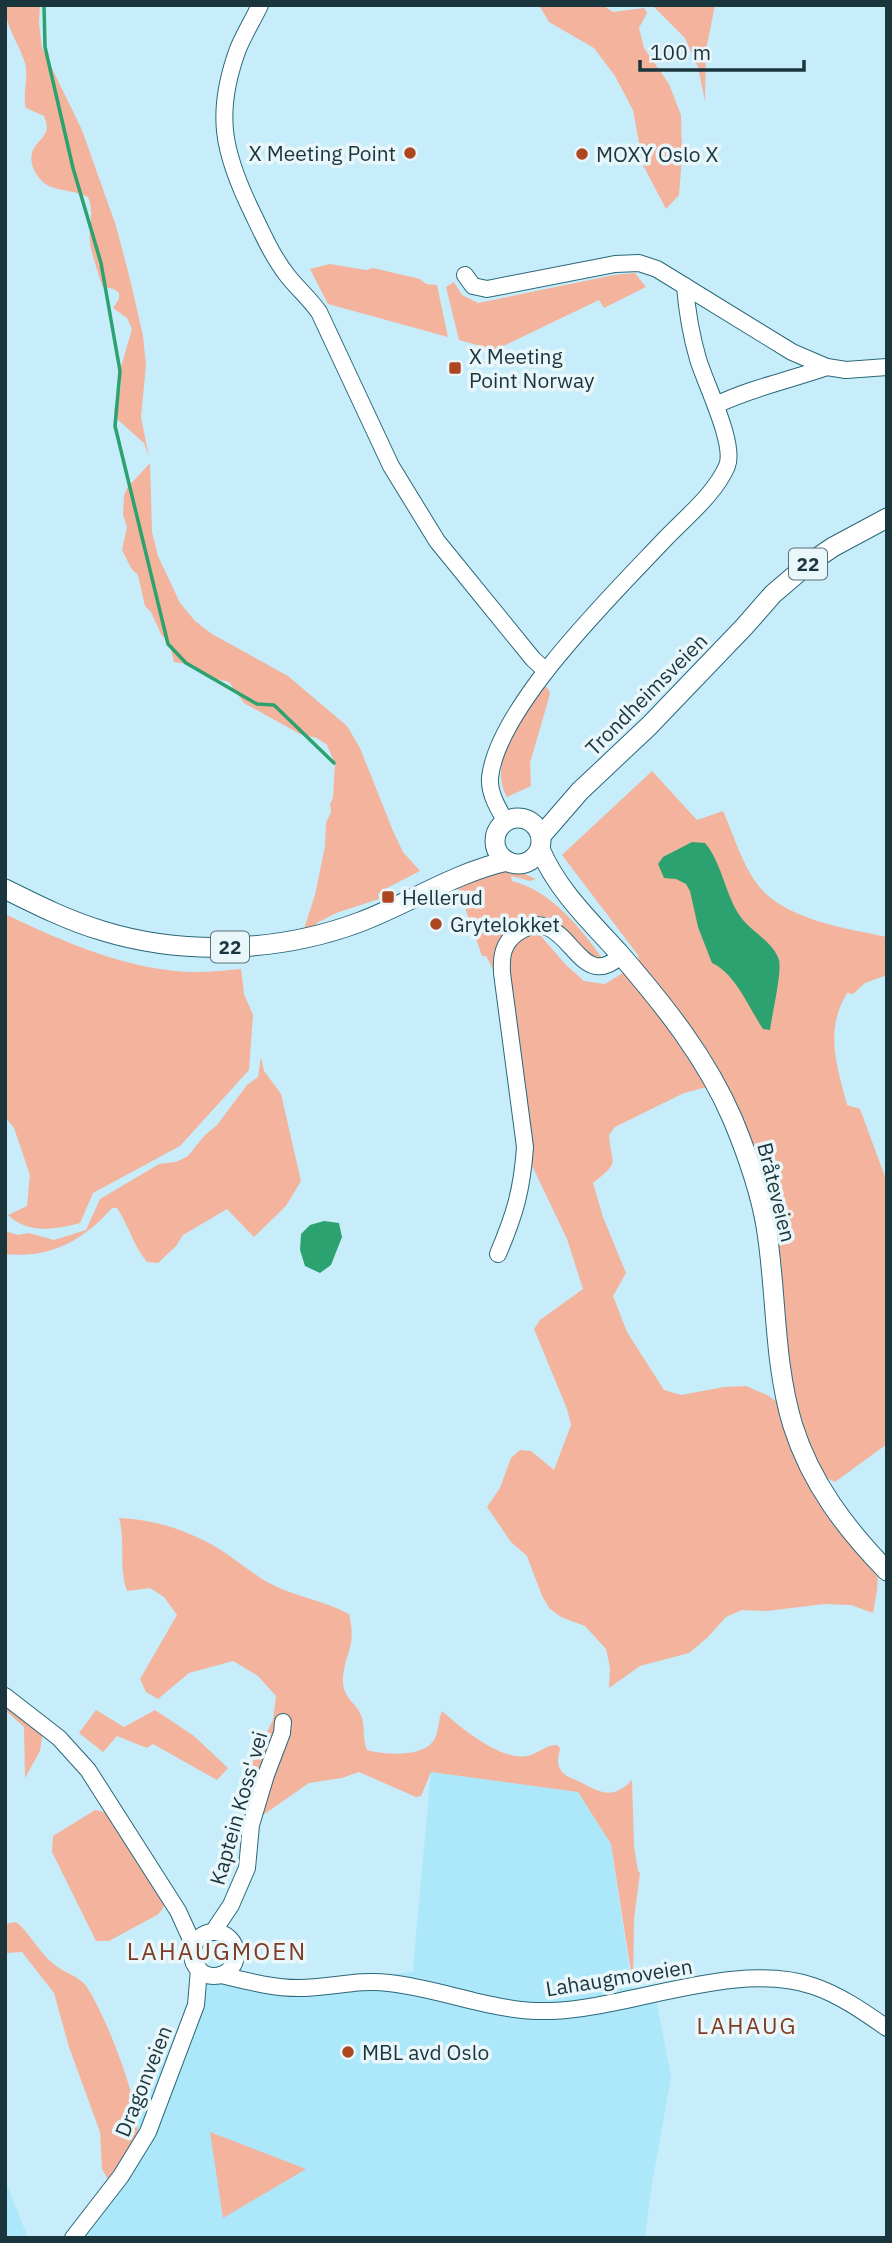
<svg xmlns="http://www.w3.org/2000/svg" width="892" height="2243" viewBox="0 0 892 2243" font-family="'IBM Plex Sans',sans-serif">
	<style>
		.built { fill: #ade7fa }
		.green { fill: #f3b39c; fill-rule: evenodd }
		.water { fill: #2ba26f }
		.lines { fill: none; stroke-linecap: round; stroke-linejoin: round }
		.stream { stroke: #2ba26f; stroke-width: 3.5 }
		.minor-casing { stroke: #29687a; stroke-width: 18 }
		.major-casing { stroke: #29687a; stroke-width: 21 }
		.minor { stroke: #fff; stroke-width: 16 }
		.major { stroke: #fff; stroke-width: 19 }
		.poi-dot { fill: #ad471f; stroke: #e9f6fa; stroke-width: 2.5 }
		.labels { text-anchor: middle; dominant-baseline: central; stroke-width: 7; stroke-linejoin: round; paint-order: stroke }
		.shield { fill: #e9f6fa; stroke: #596f76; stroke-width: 2 }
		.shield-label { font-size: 19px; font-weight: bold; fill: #1b353d }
		.poi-label { font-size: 21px; fill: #1b353d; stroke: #e9f6fa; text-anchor: start }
		.street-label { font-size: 21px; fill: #1b353d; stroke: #e9f6fa }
		.neighbourhood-label { font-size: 23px; letter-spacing: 2px; fill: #7f3c24; stroke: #e9f6fa }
		.quarter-label { font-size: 24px; letter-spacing: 2px; fill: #7f3c24; stroke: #e9f6fa }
	</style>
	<rect width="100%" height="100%" fill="#c8edfa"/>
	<!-- built -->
	<g class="built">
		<polygon points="431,1772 578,1792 611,1844 632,1988 654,1987 671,2077 651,2190 645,2238 65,2238 81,2223 137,2140 137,2115 204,1972 274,1987 366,1979 414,1971 413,1967"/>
		<polygon points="5,2180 28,2238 5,2238"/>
	</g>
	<!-- green -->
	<g class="green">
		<path d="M5,5H40L39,24L42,48L82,130L116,226L130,279L143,336L146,365L141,417L149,457L144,443L118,420L114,411L121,387V367L132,329L127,318L113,308L119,299V293L114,289L103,287C101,284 90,247 90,243C88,224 95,215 88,197C76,191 63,191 51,187C38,182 27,163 33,150C36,143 43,139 46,132C48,127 46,121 44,116L26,108C22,93 29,79 25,63C19,43 5,27 5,5Z"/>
		<polygon points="539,5 602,5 613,12 644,8 647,13 639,28 644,48 669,84 681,115 682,158 679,195 666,209 643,165 633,110 615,76 594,48 549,22"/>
		<polygon points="652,5 715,5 706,50 705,101 698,67 685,38"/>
		<polygon points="330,264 366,270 373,268 420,279 426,284 437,285 448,337 328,304 310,269"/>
		<polygon points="635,273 646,287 604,308 599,300 495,350 459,340 446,287 454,282 462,295 478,303 614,275"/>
		<polygon points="150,463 152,532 158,556 180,603 195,621 212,634 288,676 347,726 360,748 393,831 403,852 420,871 383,890 378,894 379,899 336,913 317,923 304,941 302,935 315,895 325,846 326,823 331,812 330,804 333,798 335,764 327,745 317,738 300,734 244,703 229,682 205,676 193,665 174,662 169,642 162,636 151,612 145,606 138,575 131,568 122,550 127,527 123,515 124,496 127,488"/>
		<path d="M547,687L550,693L548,701L530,763L531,786L507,797C487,763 522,722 537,693L541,688Z"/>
		<path d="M652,771L697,820L723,811C735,838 744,872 765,893C794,921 849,929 887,937V975L865,983L853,994L847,993C824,1032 837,1065 847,1105L860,1109L887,1182V1444L835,1482L819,1474L879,1553L877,1590L873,1613L851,1605L824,1604L767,1611L742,1610L726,1617L708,1637L689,1653L640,1666L609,1688L610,1668L606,1649L585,1626L561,1617L550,1609L542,1596L527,1556L511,1542L487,1507L500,1488L511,1458L520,1450L531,1451L554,1470L571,1425L567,1409L534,1329L540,1320L583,1289L567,1239L527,1155L494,971L486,956H482L455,879L505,857L509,871L520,872L536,879L530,881L511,876L512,881C550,890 581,928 602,958L595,960L550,925L529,936L540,935L566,965L584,981L605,984L639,963L638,955L562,855ZM703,1088H712L767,1221L785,1407L767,1395L746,1386L724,1387L681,1395L664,1390L627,1332L613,1296L626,1273L603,1217L593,1183C622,1160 611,1166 609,1135L615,1127L684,1093Z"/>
		<path d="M5,914C63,942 132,972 197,972C212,972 227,970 241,969L244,994L253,1015L249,1070L180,1146L93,1193L80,1223C55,1230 28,1234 8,1215L27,1206L30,1175L14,1128L5,1117Z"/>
		<path d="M261,1057L264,1071L281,1094L301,1181L286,1206L254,1237L227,1209L183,1235L176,1246L158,1263L147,1262C133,1245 129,1226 117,1208H112C83,1241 49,1259 5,1254V1231L18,1235L29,1233L54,1240L86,1230L100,1199L159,1164L176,1162L188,1156L204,1136L217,1125L247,1085L258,1077Z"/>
		<path d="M119,1518C152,1519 187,1530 216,1547C234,1558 250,1572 269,1583C295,1597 323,1600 349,1614C357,1647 345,1651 343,1679C342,1699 357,1702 362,1718C365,1728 362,1738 367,1750C384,1755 426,1758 435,1738C439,1730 438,1720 442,1711C461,1728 501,1761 527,1756C538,1754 547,1744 557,1745L560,1748C559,1756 556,1761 560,1769C564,1776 571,1778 578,1781C600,1792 612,1801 632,1780L634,1845L638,1871L640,1873L634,1919L633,1985L611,1844L578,1792L431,1772L421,1796L416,1797L359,1772L342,1778L309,1783L263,1815L242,1806L241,1786L273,1720L276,1696L258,1676L233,1661L189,1673L158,1699L146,1692L140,1679L177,1615L164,1597L150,1588L127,1591C118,1565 126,1544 119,1518Z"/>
		<polygon points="5,1699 44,1725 40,1751 25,1778 24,1727 5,1710"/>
		<polygon points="96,1710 124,1727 155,1710 194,1736 228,1768 217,1780 153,1744 147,1748 117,1736 103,1752 79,1733"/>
		<polygon points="95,1810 105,1812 111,1818 165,1902 162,1910 157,1915 109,1941 96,1941 52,1852 53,1836"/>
		<path d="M16,1922C31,1934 39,1953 55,1965C64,1973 79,1976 86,1986C103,2009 147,2116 136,2142C131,2155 118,2169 109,2181L102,2169L100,2132L69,2047L54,1993L22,1952L5,1953V1924Z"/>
		<polygon points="210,2132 306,2169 223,2218"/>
	</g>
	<!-- water -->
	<g class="water">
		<path d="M692,842L705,843C723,864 726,900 743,920C754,933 774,943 779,960C782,973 772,1014 770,1030L763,1029C749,1008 735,973 712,963L698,927L690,891L686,884L676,879L664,878L658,864L663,857Z"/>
		<polygon points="324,1221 339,1223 342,1237 331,1265 320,1273 305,1266 300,1250 301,1234 310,1225"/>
	</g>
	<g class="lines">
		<!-- stream -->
		<polyline class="stream" points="44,5 45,47 73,168 101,263 120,371 115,426 168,644 186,663 257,704 274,705 334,763"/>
		<defs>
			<g id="minor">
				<path d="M260,5C253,20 244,34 238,49C214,114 223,153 253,214C263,235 273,257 287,275C297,288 309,298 319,312L391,466L437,541L533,659L546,671"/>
				<polyline points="465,275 473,286 487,289 615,264 639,263 657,269 792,352 827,367 846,370 887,367"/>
				<path d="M716,405C751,388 790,380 827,367"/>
				<path d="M506,822C498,808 489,794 490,778C497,707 616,591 665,539C686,517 715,494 727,466C736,444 705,383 698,359C691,335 687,311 685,286"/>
				<path d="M498,1254C515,1214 522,1190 525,1147L502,973C501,956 503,943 517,933C557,905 571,962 596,966C606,968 614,961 621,956"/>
				<polyline points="5,1696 59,1738 88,1770 178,1911 194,1946"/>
				<polyline points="213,1932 231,1905 247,1868 251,1825 266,1775 282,1733 283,1722"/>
				<circle cx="214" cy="1954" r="22"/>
				<path d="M221,1975C246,1981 273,1988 299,1988C330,1988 358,1979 389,1983C444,1989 495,2013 551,2011C631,2008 736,1960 813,1986C840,1995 864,2012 887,2028"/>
				<polyline points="73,2238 121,2176 148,2132 196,2005 199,1969"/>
			</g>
			<g id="major">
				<circle cx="518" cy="841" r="23"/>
				<polyline points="541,836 580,791 649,726 744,627 773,594 808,564 833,547 887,518"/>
				<path d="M540,849C557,890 591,922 620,954C664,1005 706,1057 733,1120C747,1154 760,1190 766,1226C777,1292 773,1361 793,1426C811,1483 846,1529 887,1571"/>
				<path d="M5,889C37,905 69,921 103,931C185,956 280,952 360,922C410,903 454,873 507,861"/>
			</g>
		</defs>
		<!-- minor casing -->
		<use href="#minor" class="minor-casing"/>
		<!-- major casing -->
		<use href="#major" class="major-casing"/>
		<!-- minor -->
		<use href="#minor" class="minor"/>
		<!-- major -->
		<use href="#major" class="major"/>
	</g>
	<!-- markers -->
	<g class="poi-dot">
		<circle cx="410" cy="153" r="7"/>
		<circle cx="582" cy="154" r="7"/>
		<rect x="448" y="361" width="14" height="14" rx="3.5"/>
		<rect x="381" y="890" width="14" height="14" rx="3.5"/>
		<circle cx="436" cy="924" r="7"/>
		<circle cx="348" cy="2052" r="7"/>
	</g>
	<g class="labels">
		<!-- shield labels -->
		<g class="shield">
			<rect x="789" y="548.5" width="38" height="31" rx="5"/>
			<rect x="211" y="931.5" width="38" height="31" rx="5"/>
		</g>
		<g class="shield-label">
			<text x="808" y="564">22</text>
			<text x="230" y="947">22</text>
		</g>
		<!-- poi labels -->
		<g class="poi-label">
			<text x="396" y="153" text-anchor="end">X Meeting Point</text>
			<text x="596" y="154">MOXY Oslo X</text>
			<text x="469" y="356">X Meeting<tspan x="469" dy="24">Point Norway</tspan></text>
			<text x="402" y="897">Hellerud</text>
			<text x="450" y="924">Grytelokket</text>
			<text x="362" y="2052">MBL avd Oslo</text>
		</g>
		<!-- street labels -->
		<g class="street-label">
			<text transform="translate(646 694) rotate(-45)">Trondheimsveien</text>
			<text transform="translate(777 1192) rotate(76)">Bråteveien</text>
			<text transform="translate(238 1808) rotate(-74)">Kaptein Koss' vei</text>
			<text transform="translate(619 1977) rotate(-9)">Lahaugmoveien</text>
			<text transform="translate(143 2081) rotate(-68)">Dragonveien</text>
		</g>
		<!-- neighbourhood labels -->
		<g class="neighbourhood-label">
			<text x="747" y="2025">LAHAUG</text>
		</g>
		<!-- quarter labels -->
		<g class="quarter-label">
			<text x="217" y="1951">LAHAUGMOEN</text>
		</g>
	</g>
	<!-- border -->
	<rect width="892" height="2243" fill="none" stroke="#1b353d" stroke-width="14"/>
	<!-- scale -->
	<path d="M640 60v10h164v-10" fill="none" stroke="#1b353d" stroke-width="3.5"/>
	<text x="650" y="60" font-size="21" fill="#1b353d" stroke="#e9f6fa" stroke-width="5" paint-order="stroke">100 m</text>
</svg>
